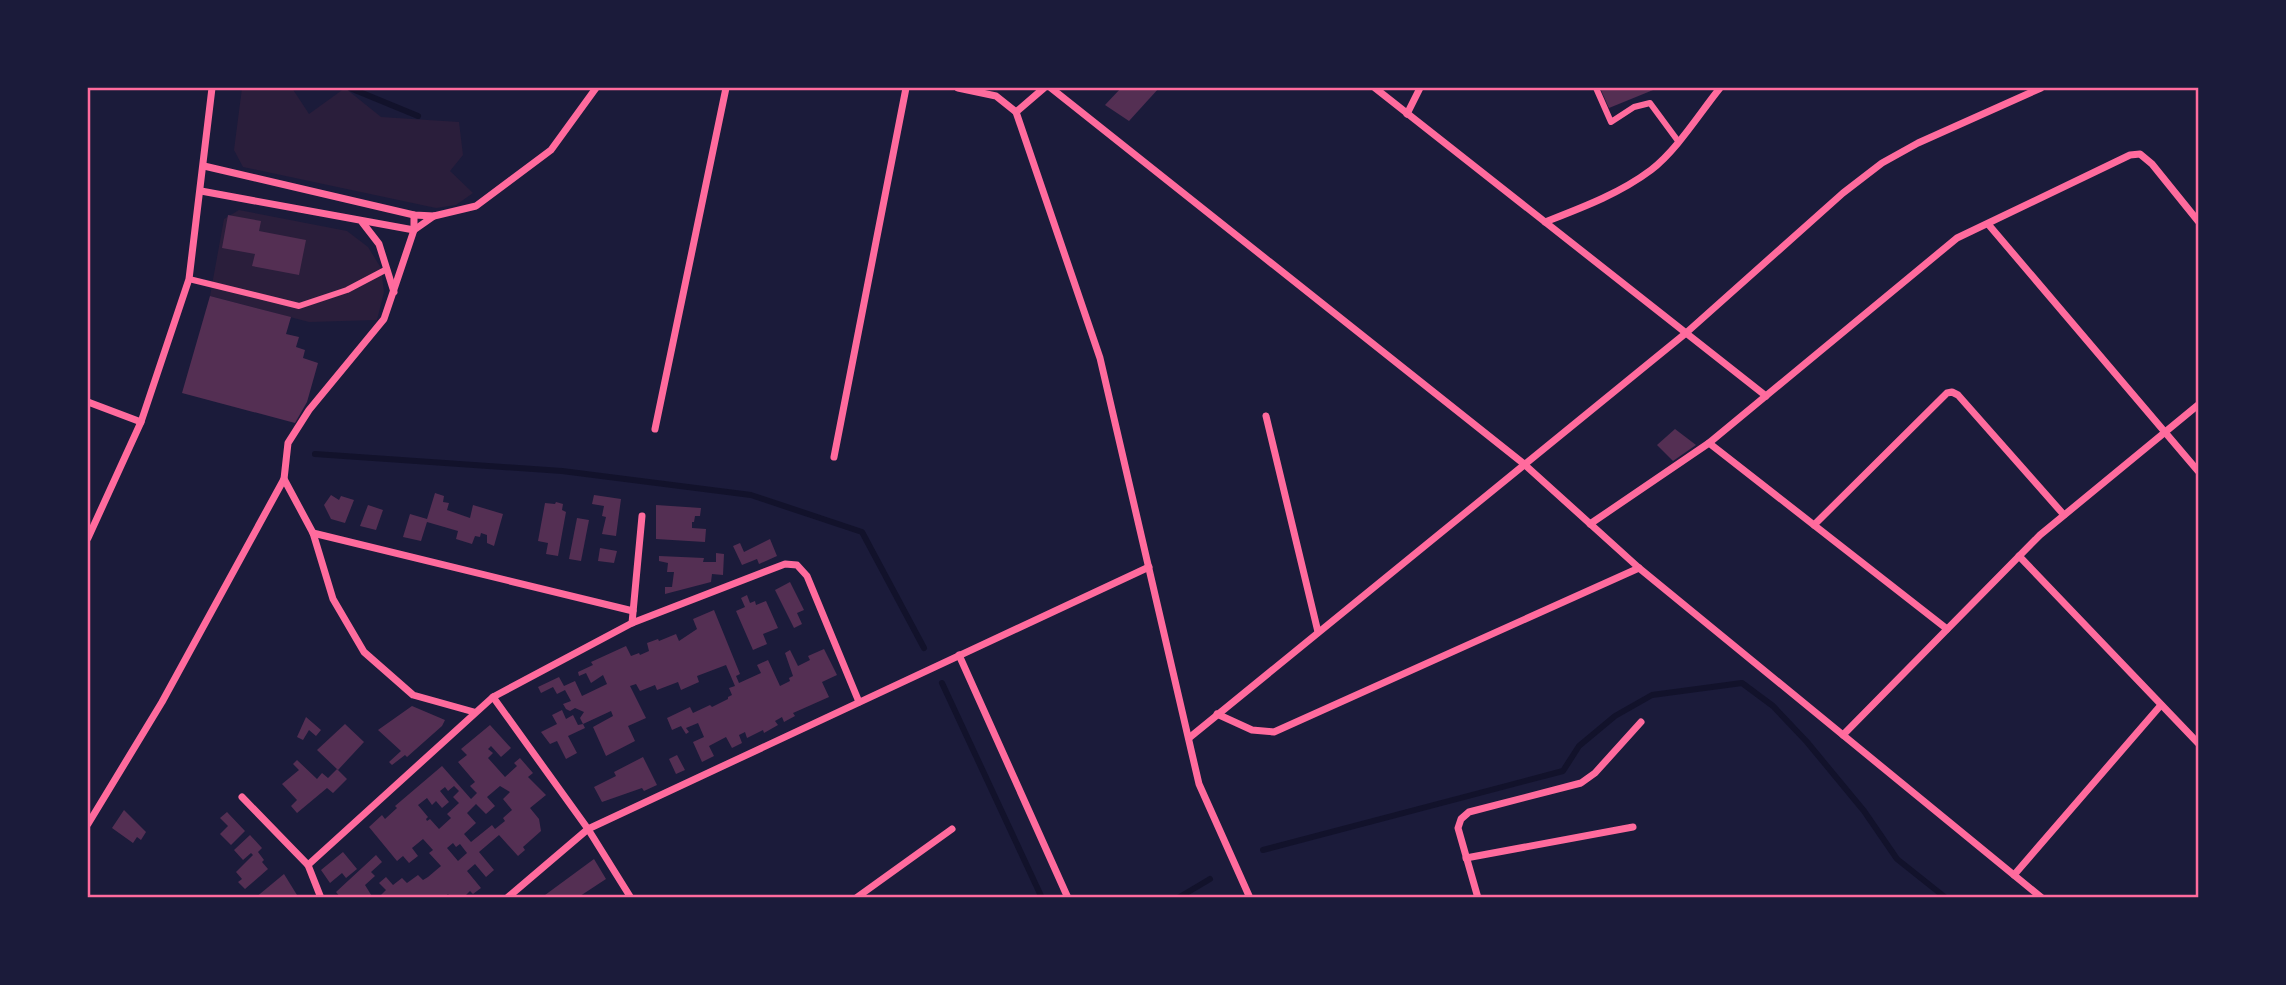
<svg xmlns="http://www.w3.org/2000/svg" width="2286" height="985" viewBox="0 0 2286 985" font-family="Montserrat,sans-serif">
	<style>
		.green { fill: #2a1e3b }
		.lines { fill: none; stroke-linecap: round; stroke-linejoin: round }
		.stream { stroke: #12122b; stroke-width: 6 }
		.building { fill: #542f53; fill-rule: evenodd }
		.pedestrian { stroke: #ff6b9d; stroke-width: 6 }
		.minor { stroke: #ff6b9d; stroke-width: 7 }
		.neatline { fill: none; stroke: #ff6b9d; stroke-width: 2.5 }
	</style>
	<rect width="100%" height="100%" fill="#1b1b3a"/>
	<!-- green -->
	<g class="green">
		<polygon points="242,88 292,88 309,114 345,88 381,117 459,122 463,155 450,171 473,193 456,205 436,208 243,167 234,150"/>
		<polygon points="239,210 347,231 368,247 381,268 384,292 377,320 309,322 210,296 224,219"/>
	</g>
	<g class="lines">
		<!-- stream -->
		<g class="stream">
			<polyline points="350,88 418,116"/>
			<polyline points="315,454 562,471 751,495 862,532 924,648"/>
			<polyline points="942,683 1042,898"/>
			<polyline points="1263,850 1563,771 1579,746 1615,716 1652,695 1742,683 1773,706 1807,742 1864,811 1897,859 1946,898"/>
			<polyline points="1178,898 1210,879"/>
		</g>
	</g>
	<!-- building -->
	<g class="building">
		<polygon points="1121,88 1159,88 1129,121 1105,105"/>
		<polygon points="1600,88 1658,88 1609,108"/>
		<polygon points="228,215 261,221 259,231 306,240 299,275 252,266 255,254 222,248"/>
		<polygon points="210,296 291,317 286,334 299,337 296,347 305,350 303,358 318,363 307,402 295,423 182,393"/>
		<polygon points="1675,429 1696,445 1673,461 1657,445"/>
		<polygon points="435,493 444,496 443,502 449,503 447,510 470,518 473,505 503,514 494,546 487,543 487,535 481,533 480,537 475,536 472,544 456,539 458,531 427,522 421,541 403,537 410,514 427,519"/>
		<polygon points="331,495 339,500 341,496 354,500 345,523 331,519 324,505"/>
		<polygon points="594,495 621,499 616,536 602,534 606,517 602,516 604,506 592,504"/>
		<polygon points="556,502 563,504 562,510 566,512 558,556 546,554 548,543 538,541 545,503 555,504"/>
		<polygon points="368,505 383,510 376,530 360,526"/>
		<polygon points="656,505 701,508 700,516 695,516 694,522 692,522 692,528 706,529 705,542 656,539"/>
		<polygon points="577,518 589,520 581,561 569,559"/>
		<polygon points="770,539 777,556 759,564 757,559 742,565 733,546 740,543 744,552"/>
		<polygon points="600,548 617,551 614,563 598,561"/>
		<polygon points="716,553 724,554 723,575 712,574 711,582 665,594 665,587 672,587 674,572 667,572 668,563 659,561 659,556 704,558 703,562 716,562"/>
		<polygon points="790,582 804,610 797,613 802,624 794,628 775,590"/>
		<polygon points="747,595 750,603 755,601 756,605 766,601 778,628 763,634 767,644 753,650 736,611 745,607 741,598"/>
		<polygon points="714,610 740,674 736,676 739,683 761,673 757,665 768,660 780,686 790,681 789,678 793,676 785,653 790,650 798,666 810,660 808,656 824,649 837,675 822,682 829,697 793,713 795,716 784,722 782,717 775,721 778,725 764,733 763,730 747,738 745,732 739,735 742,743 732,748 726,737 709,746 714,756 702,762 693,742 704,737 698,723 686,728 689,732 686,734 681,726 672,730 667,718 690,707 693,713 710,705 712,707 728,699 728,697 732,695 729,688 735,686 726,665 697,676 699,682 681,690 678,682 657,690 655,685 640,691 636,684 630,686 646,718 628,726 635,741 606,756 593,727 613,716 611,711 583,724 585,728 568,736 577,753 566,759 557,741 550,744 541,732 557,724 552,715 562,710 566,719 573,715 578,725 583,724 580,718 584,712 575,708 570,711 566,709 563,704 571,701 565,690 557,694 553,687 541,693 538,687 559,677 564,686 575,681 582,696 607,684 603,675 591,683 586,673 579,676 578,672 593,665 591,662 626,646 631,656 639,653 640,655 649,651 647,643 658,639 659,641 676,634 679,641 697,629 693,619"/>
		<polygon points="412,706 445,720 442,726 407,757 405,755 392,765 389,762 401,751 378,730"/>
		<polygon points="306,717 321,730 316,736 309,730 303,740 297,737"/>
		<polygon points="345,724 364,742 338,770 317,750"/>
		<path d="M490,725L511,748L501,757L491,746L488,749L493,753L488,758L505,777L517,766L514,763L520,758L533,773L528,777L546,795L530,808L539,819L541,831L523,847L525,850L518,856L499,835L479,852L494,870L486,877L475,864L467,871L481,888L473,894L470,891L466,895L469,898H451L448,894L444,898H378L386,890L379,883L386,877L393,885L402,878L407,883L418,875L423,880L428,877L441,866L429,853L433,850L423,839L412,848L418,856L409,863L403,856L397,861L369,827L382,815L385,819L397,808L395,806L442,766L471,799L477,793L470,786L475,782L458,762L467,755L461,749ZM454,786L459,791L453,797L459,803L447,814L451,818L439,829L430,819L427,821L426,819L428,817L418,805L427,798L432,805L436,801L442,808L449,802L440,791L445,787L448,791ZM500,786L510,792L503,799L512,810L503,818L505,821L495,829L492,825L471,842L464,834L476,823L467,813L476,804L486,814L495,806L487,797ZM453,843L456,847L460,844L467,853L458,861L447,848Z"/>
		<polygon points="677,755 685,770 676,774 669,759"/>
		<polygon points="643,757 657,785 644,791 642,788 602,802 594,787 616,776 614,772"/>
		<polygon points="297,760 317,779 322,773 328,778 337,769 347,779 333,793 327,788 297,813 291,806 297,800 282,784 299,770 293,764"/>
		<polygon points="124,810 146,832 141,840 137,837 133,843 112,828"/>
		<polygon points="227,812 245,831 231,845 220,834 228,826 220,818"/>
		<polygon points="250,835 262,848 258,852 264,860 262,862 268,869 245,889 238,882 242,879 236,872 253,855 251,853 243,860 234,850"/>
		<polygon points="343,852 357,869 346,878 342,873 330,883 321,870"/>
		<polygon points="376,855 382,862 371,872 375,876 365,885 373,898 341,898 336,892"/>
		<polygon points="594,859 606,879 577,898 541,898"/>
		<polygon points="284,874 297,895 294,898 255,898"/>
	</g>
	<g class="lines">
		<!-- pedestrian -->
		<g class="pedestrian">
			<polyline points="1596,88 1611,122 1634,107 1650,103 1678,141"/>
			<polyline points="189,279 299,306 347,290 387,269"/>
		</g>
		<!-- minor -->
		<g class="minor">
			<polyline points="958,88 996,96 1016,112 1100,358 1199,784 1250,898"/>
			<polyline points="1051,88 1524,464 1639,568 2042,898"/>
			<polyline points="1375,88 1766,396"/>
			<polyline points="1016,112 1044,88"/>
			<polyline points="1407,114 1420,88"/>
			<polyline points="204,166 414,215 434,216 476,206 551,150 596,88"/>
			<polyline points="201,191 414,230 434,216"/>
			<polyline points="362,222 379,244 394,292"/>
			<path d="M1545,222C1581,208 1619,194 1651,170C1677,150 1699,114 1720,88"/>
			<polyline points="1988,224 2198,471"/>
			<polyline points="88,402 141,422"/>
			<polyline points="1266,416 1318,632"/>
			<polyline points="655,429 726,88"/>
			<polyline points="1709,443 1947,629"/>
			<polyline points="834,457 906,88"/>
			<polyline points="284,479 313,533 333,599 364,652 413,695 474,712"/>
			<polyline points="1590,524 1709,443 1957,238 2130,155 2140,154 2152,164 2198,221"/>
			<polyline points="1814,525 1947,393 1952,392 1958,395 2064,515"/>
			<polyline points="313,533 633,611"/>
			<polyline points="88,538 141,422 189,279 212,88"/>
			<polyline points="2019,556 2198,743"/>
			<polyline points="632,623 642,516"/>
			<polyline points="959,655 1068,898"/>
			<polyline points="493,697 588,829 631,898"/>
			<polyline points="1217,714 1252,730 1274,732 1639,568"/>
			<polyline points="1843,735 2040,535 2198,405"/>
			<polyline points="1189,738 1686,333 1843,193 1882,163 1918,143 2041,88"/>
			<polyline points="242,797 308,865 321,898"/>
			<polyline points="88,824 162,702 284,479 288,443 309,410 384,319 414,230 414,215"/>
			<polyline points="1466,858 1633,827"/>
			<polyline points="308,865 493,697 632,623 785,564 797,565 807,576 859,702"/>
			<polyline points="2014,875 2161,705"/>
			<polyline points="507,898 588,829 1149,567"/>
			<polyline points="856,898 952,829"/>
			<polyline points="1478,898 1458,828 1461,819 1469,812 1581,783 1595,773 1641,722"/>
		</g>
	</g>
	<!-- border -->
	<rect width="2286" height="985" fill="none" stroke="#1b1b3a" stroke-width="178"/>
	<rect x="89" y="89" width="2108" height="807" class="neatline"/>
</svg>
